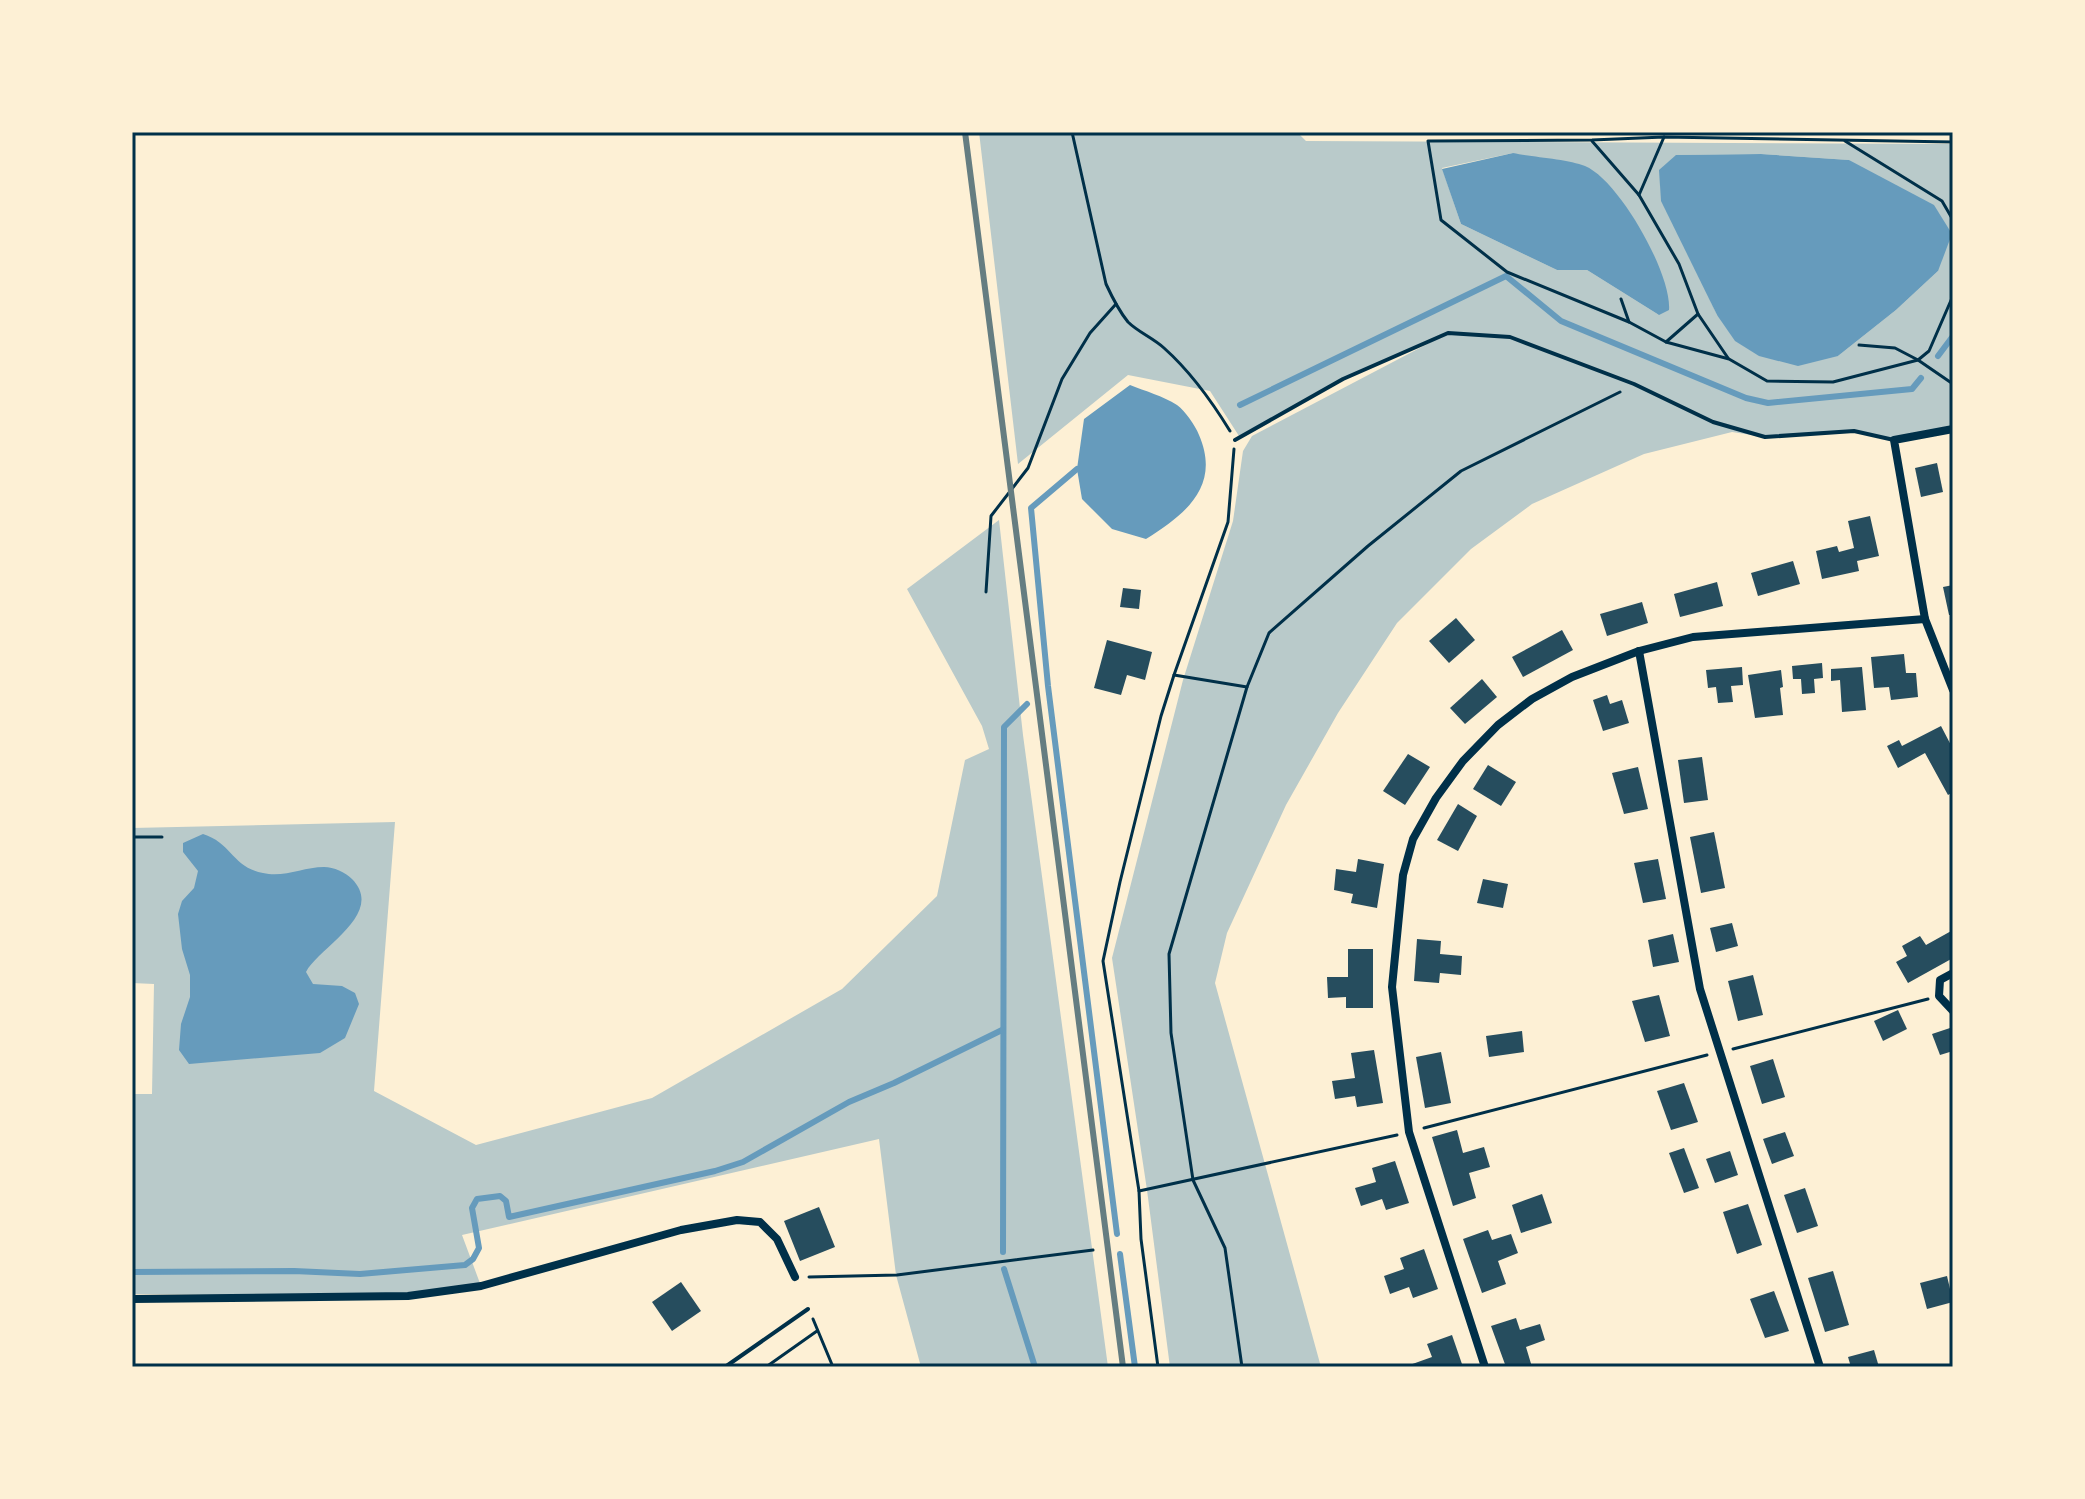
<svg xmlns="http://www.w3.org/2000/svg" width="2085" height="1499" viewBox="0 0 2085 1499" font-family="Merriweather,serif">
	<style>
		.green { fill: #b9caca; fill-rule: evenodd }
		.water { fill: #669bbc }
		.lines { fill: none; stroke-linecap: round; stroke-linejoin: round }
		.stream { stroke: #669bbc; stroke-width: 6 }
		.building { fill: #264d5e }
		.path { stroke: #003049; stroke-width: 3 }
		.service { stroke: #003049; stroke-width: 4 }
		.minor { stroke: #003049; stroke-width: 8 }
		.rail { stroke: #657d81; stroke-width: 6 }
		.neatline { fill: none; stroke: #003049; stroke-width: 3 }
	</style>
	<rect width="100%" height="100%" fill="#fdf0d5"/>
	<!-- green -->
	<g class="green">
		<path d="M979,132H1297L1306,141L1953,144V428L1895,440L1854,431L1765,437L1732,432L1644,454L1532,504L1471,549L1397,623L1338,713L1286,805L1227,933L1215,983L1321,1367H1170L1147,1190L1112,958L1183,680L1233,521L1243,451L1252,436L1433,341L1343,379L1239,436L1210,391L1128,375L1018,464ZM1513,153L1659,315L1587,270H1557L1461,224L1442,168ZM1761,154L1849,160L1938,271L1896,310L1838,356L1717,315L1695,266L1676,155Z"/>
		<polygon points="999,520 1023,735 1108,1367 921,1367 896,1275 879,1139 462,1235 481,1286 408,1296 132,1294 132,1094 152,1094 154,984 132,983 132,828 395,822 374,1091 476,1145 652,1098 842,989 937,896 965,760 989,749 982,726 907,589"/>
	</g>
	<!-- water -->
	<g class="water">
		<path d="M1513,153C1532,157 1568,159 1585,166C1619,180 1672,274 1669,310L1659,315L1587,270H1557L1461,224L1442,169Z"/>
		<polygon points="1761,154 1849,160 1934,205 1952,234 1938,271 1896,310 1838,356 1798,366 1759,356 1735,341 1717,315 1661,201 1659,170 1676,155"/>
		<path d="M1130,385C1145,391 1163,396 1177,405C1185,411 1195,425 1199,435C1221,486 1186,514 1146,539L1112,529L1082,499L1077,469L1084,419Z"/>
		<path d="M203,834C232,843 232,867 263,873C284,878 303,867 324,867C334,867 345,872 352,879C386,914 319,947 306,972L313,984L342,986L355,993L359,1004L345,1038L320,1053L189,1064L179,1050L181,1024L190,997V975L182,949L178,914L182,901L194,888L198,871L183,852V843Z"/>
	</g>
	<g class="lines">
		<!-- stream -->
		<g class="stream">
			<polyline points="1938,356 1953,336"/>
			<polyline points="1240,405 1506,276 1561,321 1746,398 1768,403 1912,389 1921,378"/>
			<polyline points="1077,469 1031,508 1048,686 1117,1234"/>
			<polyline points="1003,1252 1004,727 1027,704"/>
			<polyline points="1120,1254 1135,1367"/>
			<polyline points="1004,1269 1035,1367"/>
			<polyline points="132,1272 294,1271 360,1274 465,1265 473,1259 479,1248 472,1208 477,1199 500,1196 506,1201 509,1217 715,1171 743,1162 849,1102 894,1083 1002,1030"/>
		</g>
	</g>
	<!-- building -->
	<g class="building">
		<polygon points="1937,463 1943,492 1921,497 1915,468"/>
		<polygon points="1870,516 1879,556 1857,561 1859,571 1822,579 1816,551 1837,546 1839,552 1854,548 1848,521"/>
		<polygon points="1793,561 1800,584 1758,596 1751,573"/>
		<polygon points="1717,582 1723,606 1680,617 1674,594"/>
		<polygon points="1953,585 1953,615 1949,615 1943,587"/>
		<polygon points="1123,588 1141,590 1139,609 1120,607"/>
		<polygon points="1642,602 1648,623 1607,636 1600,614"/>
		<polygon points="1456,618 1475,640 1449,663 1429,641"/>
		<polygon points="1562,630 1573,650 1523,677 1512,657"/>
		<polygon points="1107,640 1152,652 1145,680 1127,675 1121,695 1094,688"/>
		<polygon points="1904,654 1906,673 1916,673 1918,697 1891,700 1889,687 1874,688 1871,657"/>
		<polygon points="1822,663 1823,678 1814,679 1815,693 1802,694 1801,679 1793,679 1792,666"/>
		<polygon points="1742,667 1743,685 1731,686 1733,702 1718,703 1716,687 1708,688 1706,670"/>
		<polygon points="1862,667 1866,710 1842,712 1840,680 1831,681 1831,669"/>
		<polygon points="1781,670 1783,687 1780,688 1783,715 1755,718 1748,675"/>
		<polygon points="1482,679 1497,697 1465,724 1450,708"/>
		<polygon points="1607,695 1610,704 1622,700 1629,723 1603,731 1593,700"/>
		<polygon points="1941,726 1953,749 1953,792 1948,795 1925,753 1898,768 1887,746 1899,740 1902,746"/>
		<polygon points="1408,754 1430,767 1405,805 1383,791"/>
		<polygon points="1702,757 1708,800 1684,803 1678,760"/>
		<polygon points="1488,765 1516,782 1501,806 1473,789"/>
		<polygon points="1638,767 1648,809 1624,814 1612,773"/>
		<polygon points="1458,804 1477,816 1458,851 1437,840"/>
		<polygon points="1714,832 1725,888 1701,893 1690,837"/>
		<polygon points="1358,859 1384,864 1377,908 1351,903 1353,894 1334,890 1336,869 1356,872"/>
		<polygon points="1658,859 1666,899 1643,903 1634,863"/>
		<polygon points="1483,879 1508,884 1503,908 1477,903"/>
		<polygon points="1732,923 1738,946 1716,952 1710,928"/>
		<polygon points="1953,930 1953,958 1908,983 1896,962 1907,956 1902,946 1920,936 1926,945"/>
		<polygon points="1673,934 1679,962 1653,967 1648,940"/>
		<polygon points="1417,939 1441,941 1440,954 1462,956 1461,975 1440,973 1439,983 1414,981"/>
		<polygon points="1348,949 1373,949 1373,1008 1346,1008 1346,997 1328,998 1327,977 1348,977"/>
		<polygon points="1753,975 1763,1015 1738,1021 1728,981"/>
		<polygon points="1659,995 1670,1036 1645,1042 1632,1001"/>
		<polygon points="1898,1010 1907,1029 1883,1041 1874,1021"/>
		<polygon points="1953,1027 1953,1051 1940,1055 1932,1034"/>
		<polygon points="1522,1031 1524,1052 1489,1057 1486,1036"/>
		<polygon points="1374,1050 1383,1103 1357,1107 1355,1096 1335,1099 1332,1081 1355,1078 1351,1053"/>
		<polygon points="1441,1052 1451,1103 1425,1108 1416,1057"/>
		<polygon points="1773,1059 1785,1097 1762,1104 1750,1066"/>
		<polygon points="1684,1083 1698,1122 1671,1130 1657,1091"/>
		<polygon points="1457,1130 1463,1153 1484,1147 1490,1167 1469,1173 1476,1198 1453,1206 1432,1137"/>
		<polygon points="1785,1132 1794,1156 1772,1164 1763,1139"/>
		<polygon points="1684,1148 1699,1188 1684,1193 1669,1153"/>
		<polygon points="1730,1151 1738,1175 1715,1183 1706,1159"/>
		<polygon points="1395,1161 1409,1203 1386,1210 1382,1199 1361,1206 1355,1188 1376,1182 1372,1168"/>
		<polygon points="1805,1188 1818,1226 1797,1233 1784,1195"/>
		<polygon points="1542,1194 1552,1223 1521,1233 1512,1205"/>
		<polygon points="1748,1204 1762,1245 1737,1254 1723,1212"/>
		<polygon points="819,1207 835,1247 800,1261 784,1221"/>
		<polygon points="1488,1230 1492,1240 1511,1234 1518,1253 1498,1261 1506,1284 1482,1293 1463,1239"/>
		<polygon points="1424,1249 1438,1289 1413,1298 1409,1287 1390,1294 1384,1276 1404,1269 1400,1258"/>
		<polygon points="1833,1271 1849,1325 1825,1332 1808,1278"/>
		<polygon points="1947,1276 1953,1302 1927,1309 1920,1283"/>
		<polygon points="681,1282 701,1311 672,1331 652,1302"/>
		<polygon points="1774,1291 1789,1331 1765,1338 1750,1299"/>
		<polygon points="1516,1318 1520,1330 1540,1324 1545,1340 1526,1347 1532,1367 1506,1367 1491,1326"/>
		<polygon points="1452,1335 1463,1367 1404,1367 1432,1357 1427,1344"/>
		<polygon points="1874,1350 1879,1367 1851,1367 1848,1357"/>
	</g>
	<g class="lines">
		<!-- path -->
		<g class="path">
			<path d="M1072,132L1106,284C1112,297 1119,311 1128,322C1138,332 1153,338 1164,348C1191,372 1211,400 1230,431"/>
			<polyline points="1664,137 1639,195 1679,264 1698,314"/>
			<polyline points="1592,141 1639,195"/>
			<polyline points="1845,141 1942,201 1953,220"/>
			<polyline points="1621,299 1629,322 1666,342 1729,359 1767,381 1833,382 1918,360 1953,384"/>
			<polyline points="1629,322 1507,272 1441,220 1428,141 1592,140 1664,137 1953,142"/>
			<polyline points="1666,342 1698,314 1728,358"/>
			<polyline points="1859,345 1895,348 1918,360 1929,351 1952,298 1953,290"/>
			<polyline points="986,592 991,516 1028,468 1062,379 1090,333 1116,304"/>
			<polyline points="1174,675 1247,687"/>
			<polyline points="132,837 162,837"/>
			<polyline points="1733,1049 1928,999"/>
			<polyline points="1424,1128 1707,1055"/>
			<polyline points="1139,1191 1397,1135"/>
			<polyline points="809,1277 897,1275 1093,1250"/>
			<polyline points="813,1319 833,1367"/>
			<polyline points="766,1367 817,1331"/>
			<polyline points="1158,1367 1141,1239 1139,1191 1103,961 1120,882 1161,716 1174,675 1228,522 1234,449"/>
			<polyline points="1242,1367 1225,1248 1193,1180 1171,1033 1169,954 1247,687 1269,633 1368,546 1461,471 1620,392"/>
		</g>
		<!-- service -->
		<g class="service">
			<polyline points="1235,440 1343,379 1448,333 1510,337 1634,384 1713,422 1765,437 1854,431 1894,440"/>
			<polyline points="725,1367 808,1309"/>
		</g>
		<!-- minor -->
		<g class="minor">
			<polyline points="1953,429 1894,440 1925,619 1953,690"/>
			<polyline points="1639,651 1700,989 1820,1367"/>
			<polyline points="1953,973 1940,980 1939,996 1953,1011"/>
			<polyline points="132,1299 408,1296 481,1286 681,1230 737,1220 760,1222 777,1239 795,1277"/>
			<polyline points="1485,1367 1409,1132 1392,987 1403,875 1413,839 1436,798 1463,761 1498,725 1532,699 1572,677 1639,651 1693,637 1925,619"/>
		</g>
		<!-- rail -->
		<polyline class="rail" points="965,132 1123,1367"/>
	</g>
	<!-- border -->
	<rect width="2085" height="1499" fill="none" stroke="#fdf0d5" stroke-width="268"/>
	<rect x="134" y="134" width="1817" height="1231" class="neatline"/>
</svg>
